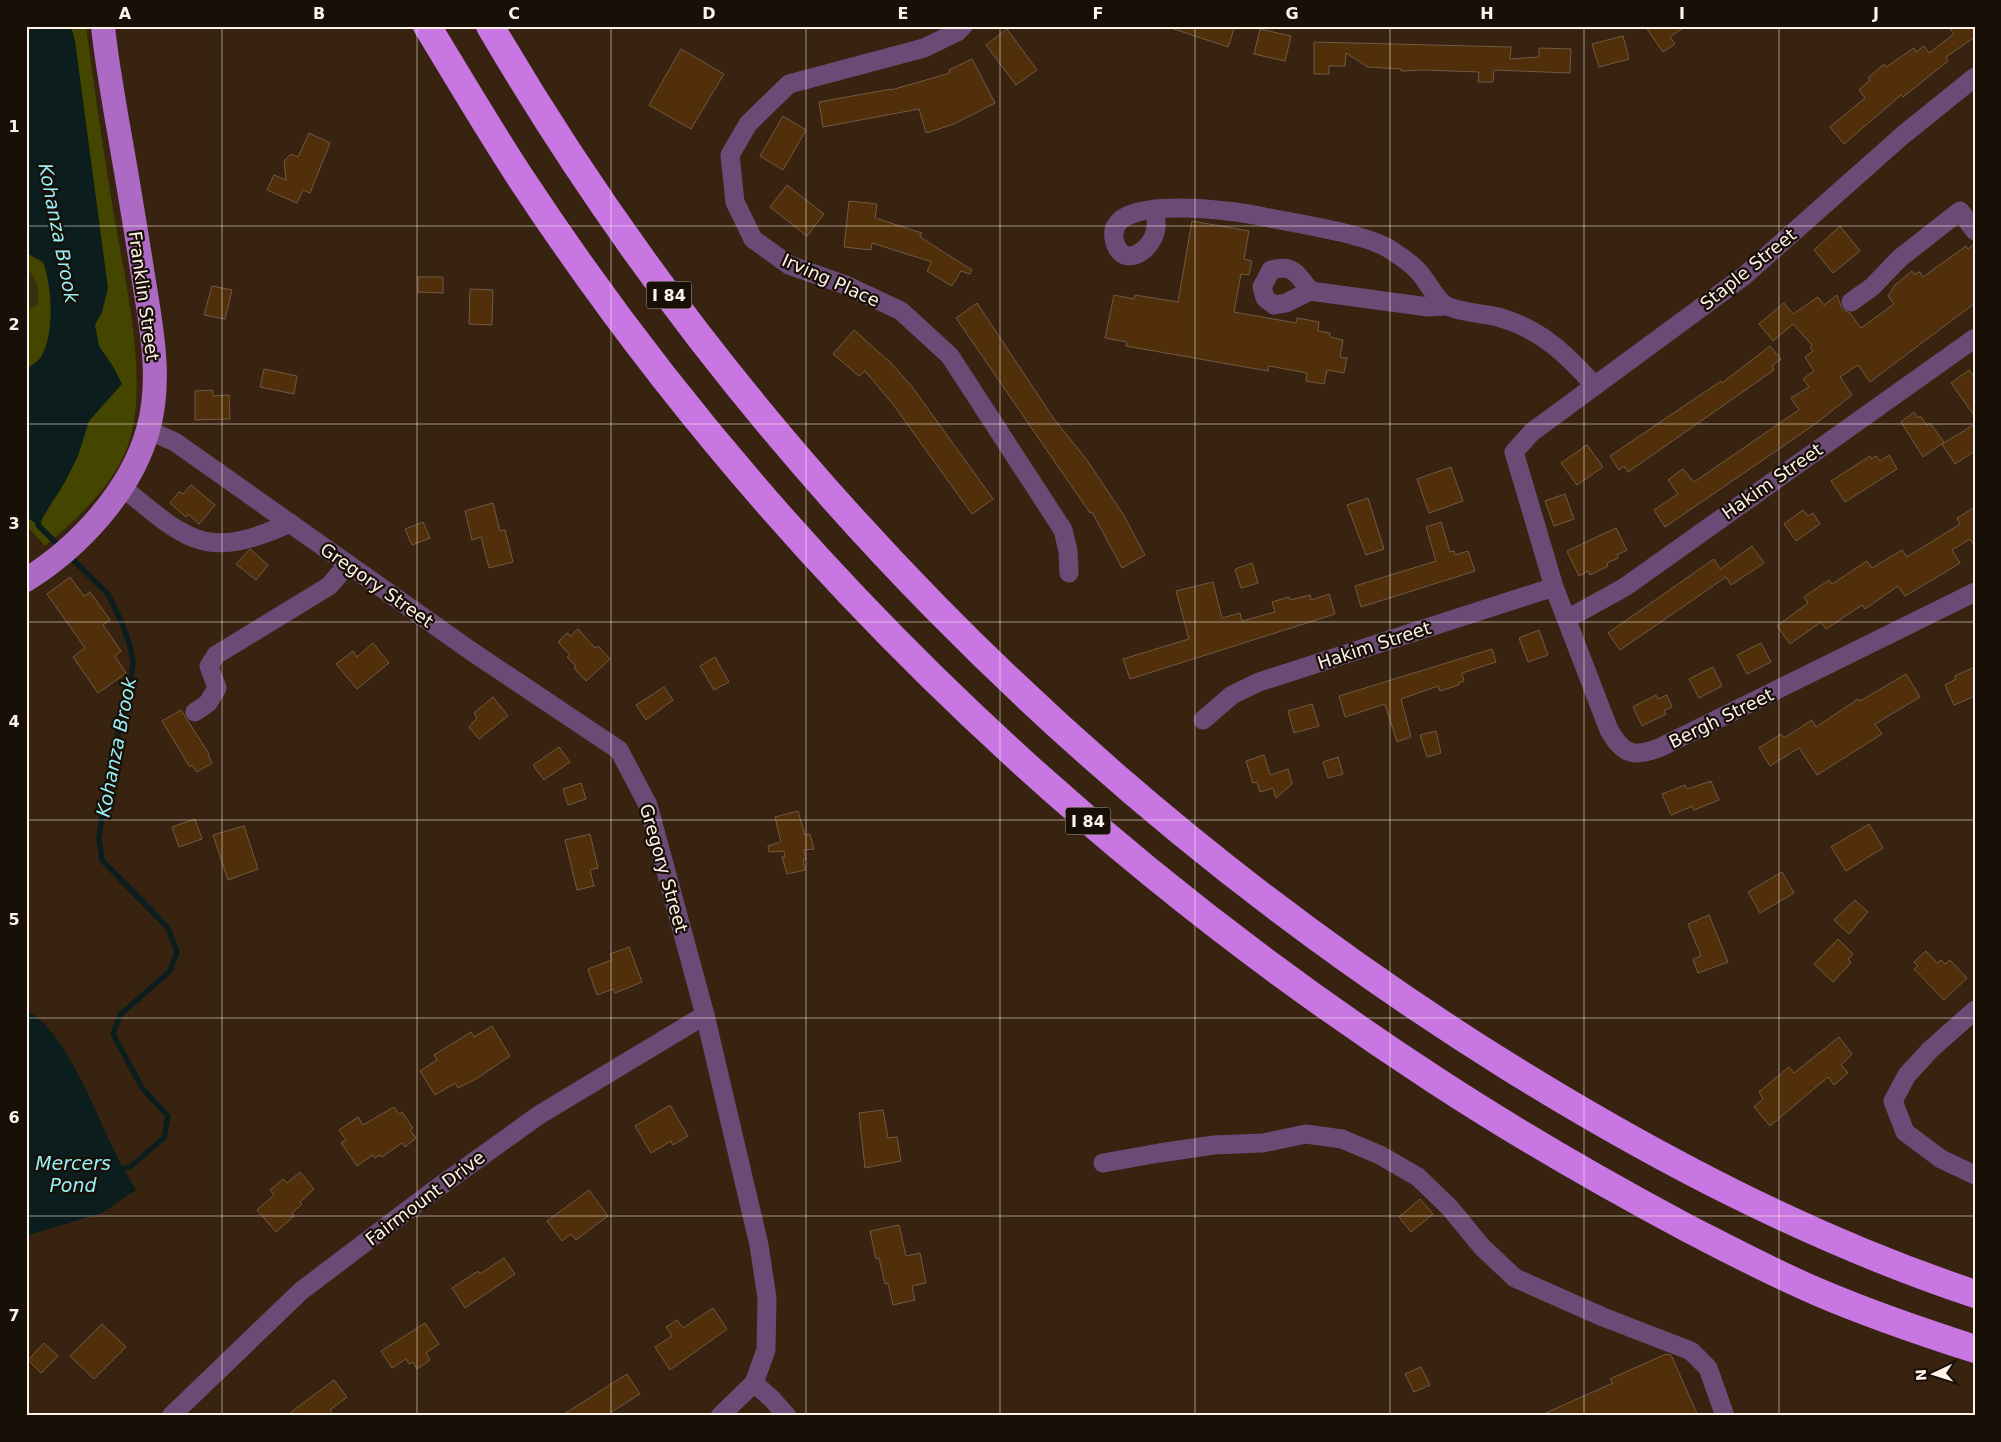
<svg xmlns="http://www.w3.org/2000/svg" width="2001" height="1442" viewBox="0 0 2001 1442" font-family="'DejaVu Sans',sans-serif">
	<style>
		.green { fill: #444600 }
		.sand { fill: #382f0f }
		.water { fill: #0c1d1e }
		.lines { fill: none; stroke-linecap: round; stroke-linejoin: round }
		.stream { stroke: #0c1d1e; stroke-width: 5.5 }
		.building { fill: #502f0a; stroke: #715a44 }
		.minor { stroke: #6b4b76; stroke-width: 19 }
		.major { stroke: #ad6ac4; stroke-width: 24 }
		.highway { stroke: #c776e2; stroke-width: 28 }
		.grid { fill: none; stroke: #fff3e9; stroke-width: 1; stroke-opacity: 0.55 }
		.labels { text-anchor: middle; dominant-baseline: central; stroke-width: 4.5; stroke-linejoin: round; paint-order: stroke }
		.shield { fill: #180f07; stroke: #baafa5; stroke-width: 1 }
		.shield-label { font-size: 16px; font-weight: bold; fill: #fff3e9 }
		.street-label { font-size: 18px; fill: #fff3e9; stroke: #180f07 }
		.water-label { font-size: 19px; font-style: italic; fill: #97eff8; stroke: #180f07 }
		.neatline { fill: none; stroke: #fff3e9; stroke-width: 2 }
		.grid-label { font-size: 16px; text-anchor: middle; font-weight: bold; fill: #fff3e9 }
	</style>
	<rect width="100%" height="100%" fill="#382310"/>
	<!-- green -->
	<path class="green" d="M26,26H86C94,88 103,148 113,209C124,276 151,385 127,448C113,486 75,521 45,546L26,525Z"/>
	<!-- sand -->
	<path class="sand" d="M26,269C37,276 41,292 37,305L30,309L26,307Z"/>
	<!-- water -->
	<g class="water">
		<path d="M26,26H71L75,41L108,288L102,312L95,325L99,346L114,368L122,384L89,421L78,456L65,482L38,525L26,517V369C31,365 38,362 41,357C55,333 52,286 43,262L26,253Z"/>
		<path d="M26,1011C62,1025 96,1112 112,1146C119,1161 128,1176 136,1190L102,1213L26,1236Z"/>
	</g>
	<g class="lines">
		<!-- stream -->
		<g class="stream">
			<polyline points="39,518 38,525 60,547"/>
			<polyline points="68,555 108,594 122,623 130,646 133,661 131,682 124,705 105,795 99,838 102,860 168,928 177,952 170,971 120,1015 113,1034 142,1088 168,1116 164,1138 130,1167 116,1169"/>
		</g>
	</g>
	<!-- building -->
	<g class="building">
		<polygon points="1174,26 1235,26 1228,47 1174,29"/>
		<polygon points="1645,26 1686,26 1670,37 1675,44 1663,52"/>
		<polygon points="1948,26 1975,26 1975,37 1946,57 1948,61 1903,97 1901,95 1844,144 1830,127 1865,98 1859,90 1870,80 1868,78 1884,64 1886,67 1914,48 1916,52 1924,46 1929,53 1954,34"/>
		<polygon points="1007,29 1037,70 1016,85 986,45"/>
		<polygon points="1260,29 1291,36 1285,61 1254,54"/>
		<polygon points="1623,36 1629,59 1599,67 1592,44"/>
		<polygon points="1314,42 1511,47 1510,59 1539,57 1539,48 1571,49 1570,73 1494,70 1493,82 1478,82 1479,72 1424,70 1401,71 1401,69 1368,67 1346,53 1345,66 1329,66 1329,74 1314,74"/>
		<polygon points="681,49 724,74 691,129 649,105"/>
		<polygon points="972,59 995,103 954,124 926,133 919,109 823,127 819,102 891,89 891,90 950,73 949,70"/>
		<polygon points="783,116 806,130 783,170 760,156"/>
		<polygon points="309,133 330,143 310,193 303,190 297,203 267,190 274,175 286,180 284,161 291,154 298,157"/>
		<polygon points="787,185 824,214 807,236 770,207"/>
		<polygon points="849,201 877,204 875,218 922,233 920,237 972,270 970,274 961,271 952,286 927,271 932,262 872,243 871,250 844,247"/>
		<polygon points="1192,221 1249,231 1244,259 1252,261 1249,275 1241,274 1234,312 1296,323 1297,318 1319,322 1318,331 1330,333 1330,337 1343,340 1340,357 1347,358 1344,373 1327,370 1324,384 1306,381 1307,373 1269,366 1268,371 1126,346 1127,342 1105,338 1114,295 1134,299 1135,295 1178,302"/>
		<polygon points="1840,226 1860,251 1833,273 1814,250"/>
		<polygon points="1975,243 1975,303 1870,382 1858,365 1840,377 1852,395 1811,427 1665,527 1654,510 1678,494 1668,480 1683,469 1694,482 1799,410 1791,398 1809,387 1803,379 1814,371 1805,357 1813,351 1810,347 1812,345 1793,324 1773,341 1759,324 1784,303 1793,314 1818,297 1824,305 1837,295 1842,309 1850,313 1861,328 1894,304 1888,296 1895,285 1912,271 1914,274 1920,272 1923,277 1966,246 1968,249"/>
		<polygon points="418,277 443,277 443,293 418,292"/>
		<polygon points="212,286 232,290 225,319 204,315"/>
		<polygon points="470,289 493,290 492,325 469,324"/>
		<polygon points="977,303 1054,419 1087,460 1123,514 1145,555 1122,568 1092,512 1090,513 956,318"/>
		<polygon points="854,330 891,363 913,388 993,499 972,514 892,403 865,371 859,376 833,354"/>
		<polygon points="1770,346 1781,359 1772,366 1774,370 1628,472 1624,466 1619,470 1610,456 1721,381 1722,383"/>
		<polygon points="264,369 297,376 294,394 260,387"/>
		<polygon points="1969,370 1975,378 1975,417 1951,383"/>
		<polygon points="213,390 213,396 229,395 230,419 195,420 195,391"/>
		<polygon points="1914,412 1918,418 1920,416 1927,425 1930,423 1944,442 1923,457 1901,422"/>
		<polygon points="1975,424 1975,451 1955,464 1942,444"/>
		<polygon points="1587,445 1603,467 1577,485 1561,463"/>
		<polygon points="1889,455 1897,469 1845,502 1831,481 1870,456 1871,459 1876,456 1880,461"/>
		<polygon points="1451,467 1463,501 1429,513 1417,479"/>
		<polygon points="191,485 215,505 199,524 188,514 186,517 170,503 179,492 183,494"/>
		<polygon points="1565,494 1574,519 1554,526 1545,501"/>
		<polygon points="1368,498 1384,549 1366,555 1347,505"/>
		<polygon points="493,503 500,531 505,530 513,562 489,568 481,537 472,540 465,511"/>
		<polygon points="1975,507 1975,547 1970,539 1952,550 1960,563 1942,574 1905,596 1898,586 1865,609 1862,605 1826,629 1821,622 1790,644 1777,626 1808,603 1804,597 1829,580 1832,584 1867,561 1872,568 1902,550 1907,557 1960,524 1957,518"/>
		<polygon points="1803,510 1808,516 1813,513 1820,524 1796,541 1784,524"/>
		<polygon points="423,522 430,538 412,545 405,529"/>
		<polygon points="1441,522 1450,552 1454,551 1455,555 1468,551 1475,571 1361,607 1355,586 1436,561 1426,527"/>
		<polygon points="1616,528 1627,550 1617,555 1618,558 1607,563 1608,566 1590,575 1588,571 1579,576 1567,551"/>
		<polygon points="1752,546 1764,563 1731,585 1726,577 1620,650 1608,633 1714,559 1720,569"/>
		<polygon points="250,549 268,565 256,580 236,564"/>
		<polygon points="1252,563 1258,583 1241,588 1235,569"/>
		<polygon points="70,577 84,596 90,592 110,620 103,625 121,651 115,656 126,673 98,693 73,657 85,648 47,594"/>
		<polygon points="1213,582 1222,618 1240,613 1242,621 1275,612 1272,602 1289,597 1290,600 1310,595 1311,600 1329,594 1335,614 1130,679 1123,659 1189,639 1176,591"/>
		<polygon points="578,629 595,648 598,646 610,659 586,681 574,668 576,666 567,657 570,655 558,642 567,633 571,636"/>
		<polygon points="1539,630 1548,655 1528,662 1519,638"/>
		<polygon points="373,643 389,663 357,689 336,664 353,651 357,657"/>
		<polygon points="1761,643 1771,662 1747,674 1737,655"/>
		<polygon points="1492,649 1496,662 1462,673 1464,681 1458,683 1459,685 1440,691 1438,686 1401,699 1411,737 1397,742 1385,704 1345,717 1339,696"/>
		<polygon points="715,657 729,682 714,690 700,666"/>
		<polygon points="1713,667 1722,686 1699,698 1689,679"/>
		<polygon points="1975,667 1975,696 1954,705 1945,685 1956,679 1955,676"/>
		<polygon points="1906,674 1920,697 1875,724 1882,734 1817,775 1799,748 1770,766 1759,748 1781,734 1784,738 1812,720 1816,727 1858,699 1860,701"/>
		<polygon points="664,687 673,700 646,720 636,705"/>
		<polygon points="1656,695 1658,699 1667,695 1672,707 1664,711 1666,714 1642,726 1633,707"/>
		<polygon points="493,697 508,716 479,739 469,727 477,718 474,713"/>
		<polygon points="1312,704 1319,726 1294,733 1288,711"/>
		<polygon points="181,710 209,754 208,755 212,763 197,772 192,765 190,767 162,721"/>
		<polygon points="1436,731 1441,753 1427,757 1420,735"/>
		<polygon points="559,747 570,762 544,780 533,765"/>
		<polygon points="1264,755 1270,775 1288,769 1292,784 1276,798 1273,788 1260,792 1257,782 1253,783 1246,761"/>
		<polygon points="1338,757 1343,774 1328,778 1323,762"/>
		<polygon points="1711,781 1719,800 1694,810 1693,806 1671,815 1662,794 1685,785 1687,789"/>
		<polygon points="581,783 586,799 568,805 563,789"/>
		<polygon points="798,811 805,835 810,834 814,849 804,850 806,859 803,860 805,870 787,874 782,857 785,857 784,851 769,852 768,846 781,842 775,817"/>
		<polygon points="195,819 202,839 179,847 172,827"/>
		<polygon points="1869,824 1883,848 1846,871 1831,847"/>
		<polygon points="244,826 258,869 228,880 213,835"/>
		<polygon points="590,834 598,868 590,870 594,886 577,890 565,840"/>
		<polygon points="1782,872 1794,893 1760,913 1748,892"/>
		<polygon points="1855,900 1868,912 1849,934 1834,920"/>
		<polygon points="1709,915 1728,962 1698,973 1693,959 1701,956 1688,924"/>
		<polygon points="1838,939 1853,954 1848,959 1851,963 1833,982 1814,964"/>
		<polygon points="629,947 642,982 615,993 613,989 597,995 588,969 612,960 610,954"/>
		<polygon points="1926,951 1937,963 1941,960 1945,964 1950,960 1967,978 1944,1000 1914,969 1918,966 1914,962"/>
		<polygon points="492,1026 510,1056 476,1079 458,1088 455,1083 435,1095 420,1071 437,1060 434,1055 471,1032 474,1037"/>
		<polygon points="1839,1037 1852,1054 1841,1065 1848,1073 1834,1085 1828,1077 1770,1126 1754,1107 1763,1099 1759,1092 1789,1067 1794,1073"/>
		<polygon points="670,1105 688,1136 673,1145 671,1141 651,1153 635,1126"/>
		<polygon points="394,1107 399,1114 402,1112 413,1128 410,1130 416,1138 405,1147 402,1143 382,1157 380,1155 375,1158 373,1155 357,1166 341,1143 346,1140 339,1130 358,1117 363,1125"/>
		<polygon points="883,1110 888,1138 897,1137 901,1161 865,1168 859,1113"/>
		<polygon points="300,1172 314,1189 300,1202 302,1204 292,1213 294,1216 276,1232 257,1210 274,1195 270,1190 283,1179 287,1183"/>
		<polygon points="589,1190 608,1216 576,1240 571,1234 562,1241 547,1221"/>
		<polygon points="1420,1199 1433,1214 1411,1232 1399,1217"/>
		<polygon points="899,1225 906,1256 920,1253 926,1283 912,1286 915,1300 893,1305 888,1283 885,1284 879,1258 876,1259 870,1231"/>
		<polygon points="504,1258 515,1274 465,1308 452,1288 478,1271 480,1274"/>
		<polygon points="713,1308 727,1329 670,1370 655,1347 672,1336 666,1327 677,1320 683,1328"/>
		<polygon points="425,1323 439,1344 426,1353 430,1360 417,1369 413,1362 409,1364 406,1359 392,1368 381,1351"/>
		<polygon points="102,1324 126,1347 94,1379 70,1356"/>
		<polygon points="44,1343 58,1356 41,1373 28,1360"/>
		<polygon points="1666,1354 1671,1355 1698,1416 1539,1416 1613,1383 1610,1379"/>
		<polygon points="1421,1367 1430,1385 1414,1392 1405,1374"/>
		<polygon points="627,1374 640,1394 605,1416 561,1416"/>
		<polygon points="334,1380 347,1397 330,1410 334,1416 286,1416"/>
	</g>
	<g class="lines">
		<!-- minor -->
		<g class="minor">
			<polyline points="963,26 957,32 924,48 789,84 748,124 730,155 735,202 753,239 789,265 848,286 901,311 950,356 1063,530 1068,551 1069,573"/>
			<path d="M1975,77L1903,135L1744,276L1532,432L1514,452L1554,587L1609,730C1623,755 1634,758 1661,747L1975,592"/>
			<path d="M1154,209C1155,215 1157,222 1156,228C1152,254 1119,270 1114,238C1106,192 1240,211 1264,217C1295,223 1367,234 1391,250C1400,256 1411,263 1418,271C1426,279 1437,302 1447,306C1462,313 1482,313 1498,317C1541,329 1566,354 1595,386"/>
			<path d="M1310,291L1286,303L1274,305L1265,298L1262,287L1271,270C1293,264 1298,274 1310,291L1428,307L1445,306"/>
			<polyline points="1851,302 1872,287 1900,258 1960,211 1975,231"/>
			<polyline points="148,430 175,442 471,651 619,750 648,805 705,1015 759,1245 767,1298 766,1350 754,1383 720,1416"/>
			<path d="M121,486C187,540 204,562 290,523"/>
			<polyline points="1567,619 1625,587 1975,338"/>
			<polyline points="195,712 208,703 217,688 209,666 216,655 329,586 348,564"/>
			<polyline points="1203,720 1232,695 1259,682 1554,587"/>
			<polyline points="1975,1010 1930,1050 1907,1075 1893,1101 1905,1132 1941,1159 1975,1175"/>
			<polyline points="1103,1163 1159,1153 1214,1145 1263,1143 1306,1134 1342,1139 1380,1155 1418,1177 1450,1208 1482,1247 1515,1278 1603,1317 1691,1351 1708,1368 1725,1416"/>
			<polyline points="754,1383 771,1398 787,1416"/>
			<polyline points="171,1416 301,1291 429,1194 539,1115 705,1015"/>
		</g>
		<!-- major -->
		<path class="major" d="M26,580C79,547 131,491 148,430C163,378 150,321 142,269C134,219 126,170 117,120C112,89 106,58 103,26"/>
		<!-- highway -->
		<g class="highway">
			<path d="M427,26C458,77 488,128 520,177C758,539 1073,844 1435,1080C1516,1133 1601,1182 1687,1228C1730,1250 1773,1273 1818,1292C1869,1314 1922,1332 1975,1349"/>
			<path d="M490,26C738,450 1092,807 1509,1067C1656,1158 1810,1239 1975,1294"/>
		</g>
	</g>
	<!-- grid -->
	<path class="grid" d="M222,26V1416M417,26V1416M611,26V1416M806,26V1416M1000,26V1416M1195,26V1416M1390,26V1416M1584,26V1416M1779,26V1416M26,226H1975M26,424H1975M26,622H1975M26,820H1975M26,1018H1975M26,1216H1975"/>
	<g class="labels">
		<!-- shield labels -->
		<g class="shield">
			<rect x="646.5" y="281.5" width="45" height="27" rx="4"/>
			<rect x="1065.5" y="807.5" width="45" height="27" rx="4"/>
		</g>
		<g class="shield-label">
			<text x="669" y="295">I 84</text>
			<text x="1088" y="821">I 84</text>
		</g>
		<!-- street labels -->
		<g class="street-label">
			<text transform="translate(1748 269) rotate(-39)">Staple Street</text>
			<text transform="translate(831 280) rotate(24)">Irving Place</text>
			<text transform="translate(144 296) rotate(82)">Franklin Street</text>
			<text transform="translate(1772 481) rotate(-35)">Hakim Street</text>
			<text transform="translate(377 585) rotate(35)">Gregory Street</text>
			<text transform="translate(1374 645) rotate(-18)">Hakim Street</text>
			<text transform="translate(1721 718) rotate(-26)">Bergh Street</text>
			<text transform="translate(664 868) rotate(74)">Gregory Street</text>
			<text transform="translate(425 1198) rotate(-37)">Fairmount Drive</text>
		</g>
		<!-- water labels -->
		<g class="water-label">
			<text transform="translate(59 233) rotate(79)">Kohanza Brook</text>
			<text transform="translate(116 747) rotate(-79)">Kohanza Brook</text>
			<text x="73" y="1163">Mercers<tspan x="73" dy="22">Pond</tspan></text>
		</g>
	</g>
	<!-- border -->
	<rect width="2001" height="1442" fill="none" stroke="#180f07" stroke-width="55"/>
	<!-- north arrow -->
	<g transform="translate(1934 1374) rotate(266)" stroke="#180f07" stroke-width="4" paint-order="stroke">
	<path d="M0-4L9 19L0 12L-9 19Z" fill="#fff3e9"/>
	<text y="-8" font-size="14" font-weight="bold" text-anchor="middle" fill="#fff3e9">N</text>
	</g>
	<rect x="28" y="28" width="1946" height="1386" class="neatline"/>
	<g class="grid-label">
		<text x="125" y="19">A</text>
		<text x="319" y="19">B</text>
		<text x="514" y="19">C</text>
		<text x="709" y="19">D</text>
		<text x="903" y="19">E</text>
		<text x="1098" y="19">F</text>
		<text x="1292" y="19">G</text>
		<text x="1487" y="19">H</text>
		<text x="1682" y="19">I</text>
		<text x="1876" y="19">J</text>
		<text x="14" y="132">1</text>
		<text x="14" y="330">2</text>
		<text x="14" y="529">3</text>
		<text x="14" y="727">4</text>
		<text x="14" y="925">5</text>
		<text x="14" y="1123">6</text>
		<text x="14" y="1321">7</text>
	</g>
</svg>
